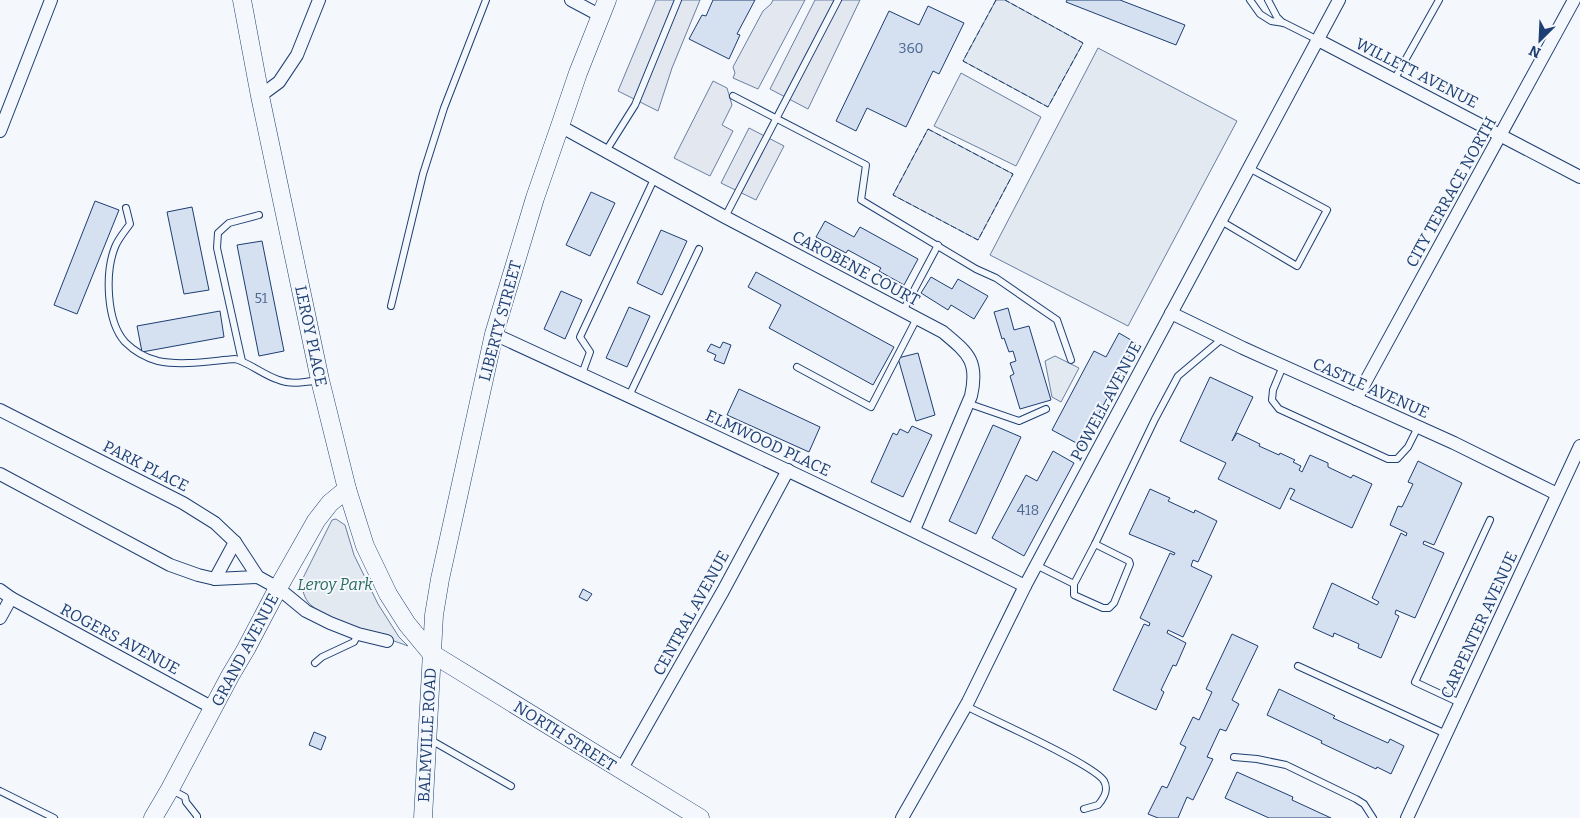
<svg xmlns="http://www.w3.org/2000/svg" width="1580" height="818" viewBox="0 0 1580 818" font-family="Bitter,serif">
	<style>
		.green { fill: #e3e9f0; stroke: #687fa3 }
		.parking { fill: #e3e8f0; stroke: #687fa3 }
		.building { fill: #d5e0f0; stroke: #1d3f73 }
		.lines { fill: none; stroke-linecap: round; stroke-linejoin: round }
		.lane-casing { stroke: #1d3f73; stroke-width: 8 }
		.street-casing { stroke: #1d3f73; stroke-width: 14 }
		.secondary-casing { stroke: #1d3f73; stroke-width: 19 }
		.lane { stroke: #f4f7fb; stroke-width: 6 }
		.street { stroke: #f4f7fb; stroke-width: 12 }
		.secondary { stroke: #f4f7fb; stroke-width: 18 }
		.fence { stroke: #1d3f73; stroke-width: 1; stroke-dasharray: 6 2.5; stroke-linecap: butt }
		.labels { text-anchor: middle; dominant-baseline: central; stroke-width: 4; stroke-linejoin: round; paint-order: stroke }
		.number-label { font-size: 14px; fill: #4b6792 }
		.street-label { font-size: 16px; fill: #1d3f73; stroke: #f4f7fb }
		.park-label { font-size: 16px; font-style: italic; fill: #2c6c60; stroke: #f4f7fb }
	</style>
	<rect width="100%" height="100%" fill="#f4f7fb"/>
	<!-- green -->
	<g class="green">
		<polygon points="996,0 1005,0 1083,43 1048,107 963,61"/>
		<polygon points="1098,48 1237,121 1128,326 990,255"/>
		<polygon points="961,73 1041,117 1016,166 934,126"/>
		<polygon points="928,129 1013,174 978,240 893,195"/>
		<polygon points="1055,356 1079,368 1061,402 1052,397 1045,361"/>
		<path d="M336,519L345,525L354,555L378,604L399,637L408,646C387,638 320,618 308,602C303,595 302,588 302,580L332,520Z"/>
	</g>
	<!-- parking -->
	<g class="parking">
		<polygon points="656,0 700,0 672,68 658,111 618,91"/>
		<polygon points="773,0 805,0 758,89 733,78 735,73 733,67 763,11 771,4"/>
		<polygon points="815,0 860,0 808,109 770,89"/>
		<polygon points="713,81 727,88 732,105 722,125 733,131 710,176 674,158"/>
		<polygon points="749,128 784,146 756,200 721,183"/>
	</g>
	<!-- building -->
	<g class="building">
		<polygon points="713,0 755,0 737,34 740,35 729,59 689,39 702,15 706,16"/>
		<polygon points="1067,0 1120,0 1185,25 1176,45 1066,2"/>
		<polygon points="928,6 964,23 939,74 933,71 906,127 867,108 856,131 836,121 889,11 919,25"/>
		<polygon points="591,192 615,203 590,256 566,245"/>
		<polygon points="95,201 119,210 77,314 54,305"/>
		<polygon points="192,207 209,290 184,294 167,212"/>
		<polygon points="825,221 854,237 860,227 918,259 904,285 879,271 881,268 848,250 846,253 816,237"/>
		<polygon points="661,230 687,241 662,295 637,283"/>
		<polygon points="262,241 284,351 259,356 237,245"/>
		<polygon points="756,272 894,347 873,385 769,328 781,305 748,287"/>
		<polygon points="931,277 952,289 958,279 988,296 974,319 951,305 948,310 921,293"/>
		<polygon points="561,291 582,300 565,339 544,329"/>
		<polygon points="629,307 650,316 627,367 606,358"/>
		<polygon points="1008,308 1014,330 1029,326 1051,400 1020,409 1010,376 1014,374 1010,363 1016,361 1013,351 1009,352 1004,338 1002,339 994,312"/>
		<polygon points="220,311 224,337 142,352 137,326"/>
		<polygon points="1119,333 1136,343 1082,446 1052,430 1094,351 1106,357"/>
		<polygon points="723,342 731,345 724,364 714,360 716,355 707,351 711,344 720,348"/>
		<polygon points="918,353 935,415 916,421 898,358"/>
		<polygon points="1210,377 1253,397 1232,441 1237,433 1260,444 1259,446 1279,455 1280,453 1295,460 1293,462 1301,466 1299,470 1302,472 1310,455 1328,463 1328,467 1351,478 1353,475 1372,484 1352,528 1290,499 1295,490 1290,488 1280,509 1218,479 1226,463 1180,441"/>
		<polygon points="739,389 820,427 809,452 727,415"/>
		<polygon points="993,425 1021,437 976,534 949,521"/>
		<polygon points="912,426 932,435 903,497 871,482 893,433 897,435 900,429 908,433"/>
		<polygon points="1053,451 1074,463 1024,556 992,538 1026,475 1037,481"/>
		<polygon points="1418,461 1462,483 1434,545 1424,541 1423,544 1444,553 1415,618 1396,610 1395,614 1399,616 1381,658 1358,648 1359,644 1334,633 1333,637 1313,628 1332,583 1377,605 1379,602 1372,598 1401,533 1406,536 1407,533 1390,525 1398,506 1402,507 1413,484 1408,482"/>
		<polygon points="1150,489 1170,498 1168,501 1194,513 1195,510 1217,521 1198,562 1193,560 1191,566 1212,576 1183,637 1168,630 1167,633 1186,643 1176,666 1173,665 1161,690 1164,692 1156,710 1113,690 1144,624 1149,626 1150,623 1140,618 1170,553 1174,555 1175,553 1129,534"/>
		<polygon points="583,589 592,594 587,601 579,597"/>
		<polygon points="1232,634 1258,646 1232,700 1239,704 1226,731 1220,729 1207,757 1213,759 1193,800 1187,797 1178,818 1158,818 1148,814 1162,786 1167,788 1186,747 1180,744 1193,717 1199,720 1212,692 1206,689"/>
		<polygon points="1279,689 1335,716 1333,718 1388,743 1390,739 1404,746 1391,774 1377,767 1376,769 1321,743 1322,741 1267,715"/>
		<polygon points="314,732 326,737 321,750 309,745"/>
		<polygon points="1237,772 1293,797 1292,800 1331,818 1269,818 1225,798"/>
	</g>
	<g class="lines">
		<defs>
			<g id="lane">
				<polyline points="1250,0 1260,14 1271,21 1284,23 1318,40"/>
				<polyline points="1268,0 1277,17 1283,23"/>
				<polyline points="1394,80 1439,0"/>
				<polyline points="733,96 866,165 861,200 976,269 996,278 1057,320 1071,360"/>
				<polyline points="606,151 635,105 678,0"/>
				<path d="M126,208L130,224C125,231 118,239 115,247C105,272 106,321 125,342C134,351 146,358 158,361C182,366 210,361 235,359C250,363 263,375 279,380C291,385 306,382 319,380"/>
				<polyline points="725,217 838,0"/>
				<polyline points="1221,221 1297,266 1327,210 1249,168"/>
				<polyline points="391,306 423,174 444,108 486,0"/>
				<polyline points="903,311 938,245"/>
				<polyline points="242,361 217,248 218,233 229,223 259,215"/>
				<polyline points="1283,366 1273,390 1272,400 1279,409 1388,459 1397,459 1408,447 1418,427"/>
				<polyline points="797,367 871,407 917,318"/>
				<polyline points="582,374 590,352 580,337 655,177"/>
				<polyline points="629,396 699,249"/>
				<polyline points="967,403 1019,421 1046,409"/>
				<polyline points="1036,565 1074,584 1095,544 1155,419 1178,376 1223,338"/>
				<polyline points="1074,584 1074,595 1103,608 1109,608 1114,603 1130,564 1129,561 1095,544"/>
				<polyline points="315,663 322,657 354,642 358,634"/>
				<polyline points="1298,666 1446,734"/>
				<polyline points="1460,703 1415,682 1490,520"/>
				<path d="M966,706C989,718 1095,765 1104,781C1109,790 1104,798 1098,805L1084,809"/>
				<polyline points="429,739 511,786"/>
				<polyline points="1234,757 1257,759 1286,765 1356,799 1364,804 1373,818"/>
				<polyline points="170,789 185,797 186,802 197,816 197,818"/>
				<polyline points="0,791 54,818"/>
			</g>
			<g id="street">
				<polyline points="571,0 601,16"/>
				<polyline points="1318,40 1580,177"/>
				<polyline points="260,96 279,82 297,55 319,0"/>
				<path d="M560,126L725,217L943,332C968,353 979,361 971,396L914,530"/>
				<polyline points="0,131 51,0"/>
				<polyline points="1171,313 1243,348 1454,443 1557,494"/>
				<path d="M494,334C672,416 850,498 1025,586"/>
				<polyline points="1356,399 1574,0"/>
				<polyline points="0,410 183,503 215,523 235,542 258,577 278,588 306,611 330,623 358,634 387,641"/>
				<polyline points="0,474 170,565 198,575 215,579 258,577"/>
				<polyline points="215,579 235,542"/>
				<polyline points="0,590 11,598 213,708"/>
				<polyline points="0,618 11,598"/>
				<polyline points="621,770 723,591 788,470"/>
				<polyline points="902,818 968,702 1025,586 1339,0"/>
				<polyline points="1407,818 1580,446"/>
			</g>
			<g id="secondary">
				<polyline points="242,0 260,96 320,380 347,489 365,546 388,594 407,624 431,653 700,818"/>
				<polyline points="153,818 170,789 230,676 246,649 278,588 316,521 330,503 347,489"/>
				<polyline points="423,818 434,615 440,579 494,334 535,198 560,126 578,73 607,0"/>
			</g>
		</defs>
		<!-- lane casing -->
		<use href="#lane" class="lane-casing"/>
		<!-- street casing -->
		<use href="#street" class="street-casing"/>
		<!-- secondary casing -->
		<use href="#secondary" class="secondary-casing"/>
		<!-- lane -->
		<use href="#lane" class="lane"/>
		<!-- street -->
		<use href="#street" class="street"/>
		<!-- secondary -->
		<use href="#secondary" class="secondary"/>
		<!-- fence -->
		<g class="fence">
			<polyline points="996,0 963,61 1048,107 1083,43 1005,0"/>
			<polygon points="928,129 1013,174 978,240 893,195"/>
		</g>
	</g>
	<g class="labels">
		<!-- number labels -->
		<g class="number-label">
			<text x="911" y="48">360</text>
			<text x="261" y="298">51</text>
			<text x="1028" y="510">418</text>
		</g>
		<!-- street labels -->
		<g class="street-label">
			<text transform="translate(1417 73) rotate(27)">WILLETT AVENUE</text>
			<text transform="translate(1451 192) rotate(-61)">CITY TERRACE NORTH</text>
			<text transform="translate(856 268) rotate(28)">CAROBENE COURT</text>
			<text transform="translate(500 321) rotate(-75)">LIBERTY STREET</text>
			<text transform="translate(311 336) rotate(78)">LEROY PLACE</text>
			<text transform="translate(1371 388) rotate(24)">CASTLE AVENUE</text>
			<text transform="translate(1106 401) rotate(-62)">POWELL AVENUE</text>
			<text transform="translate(768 443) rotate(25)">ELMWOOD PLACE</text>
			<text transform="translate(146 466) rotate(27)">PARK PLACE</text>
			<text transform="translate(691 613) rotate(-61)">CENTRAL AVENUE</text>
			<text transform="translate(1479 625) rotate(-65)">CARPENTER AVENUE</text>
			<text transform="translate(120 639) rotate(28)">ROGERS AVENUE</text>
			<text transform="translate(245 650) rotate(-62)">GRAND AVENUE</text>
			<text transform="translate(427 735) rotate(-87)">BALMVILLE ROAD</text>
			<text transform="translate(565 736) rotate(32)">NORTH STREET</text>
		</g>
		<!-- park labels -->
		<g class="park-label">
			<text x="335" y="584">Leroy Park</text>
		</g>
	</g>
	<!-- north arrow -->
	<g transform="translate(1540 40) rotate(204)" stroke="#f4f7fb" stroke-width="4" paint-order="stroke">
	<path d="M0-4L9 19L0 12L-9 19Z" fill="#1d3f73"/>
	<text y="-8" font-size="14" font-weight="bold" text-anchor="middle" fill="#1d3f73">N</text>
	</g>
</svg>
